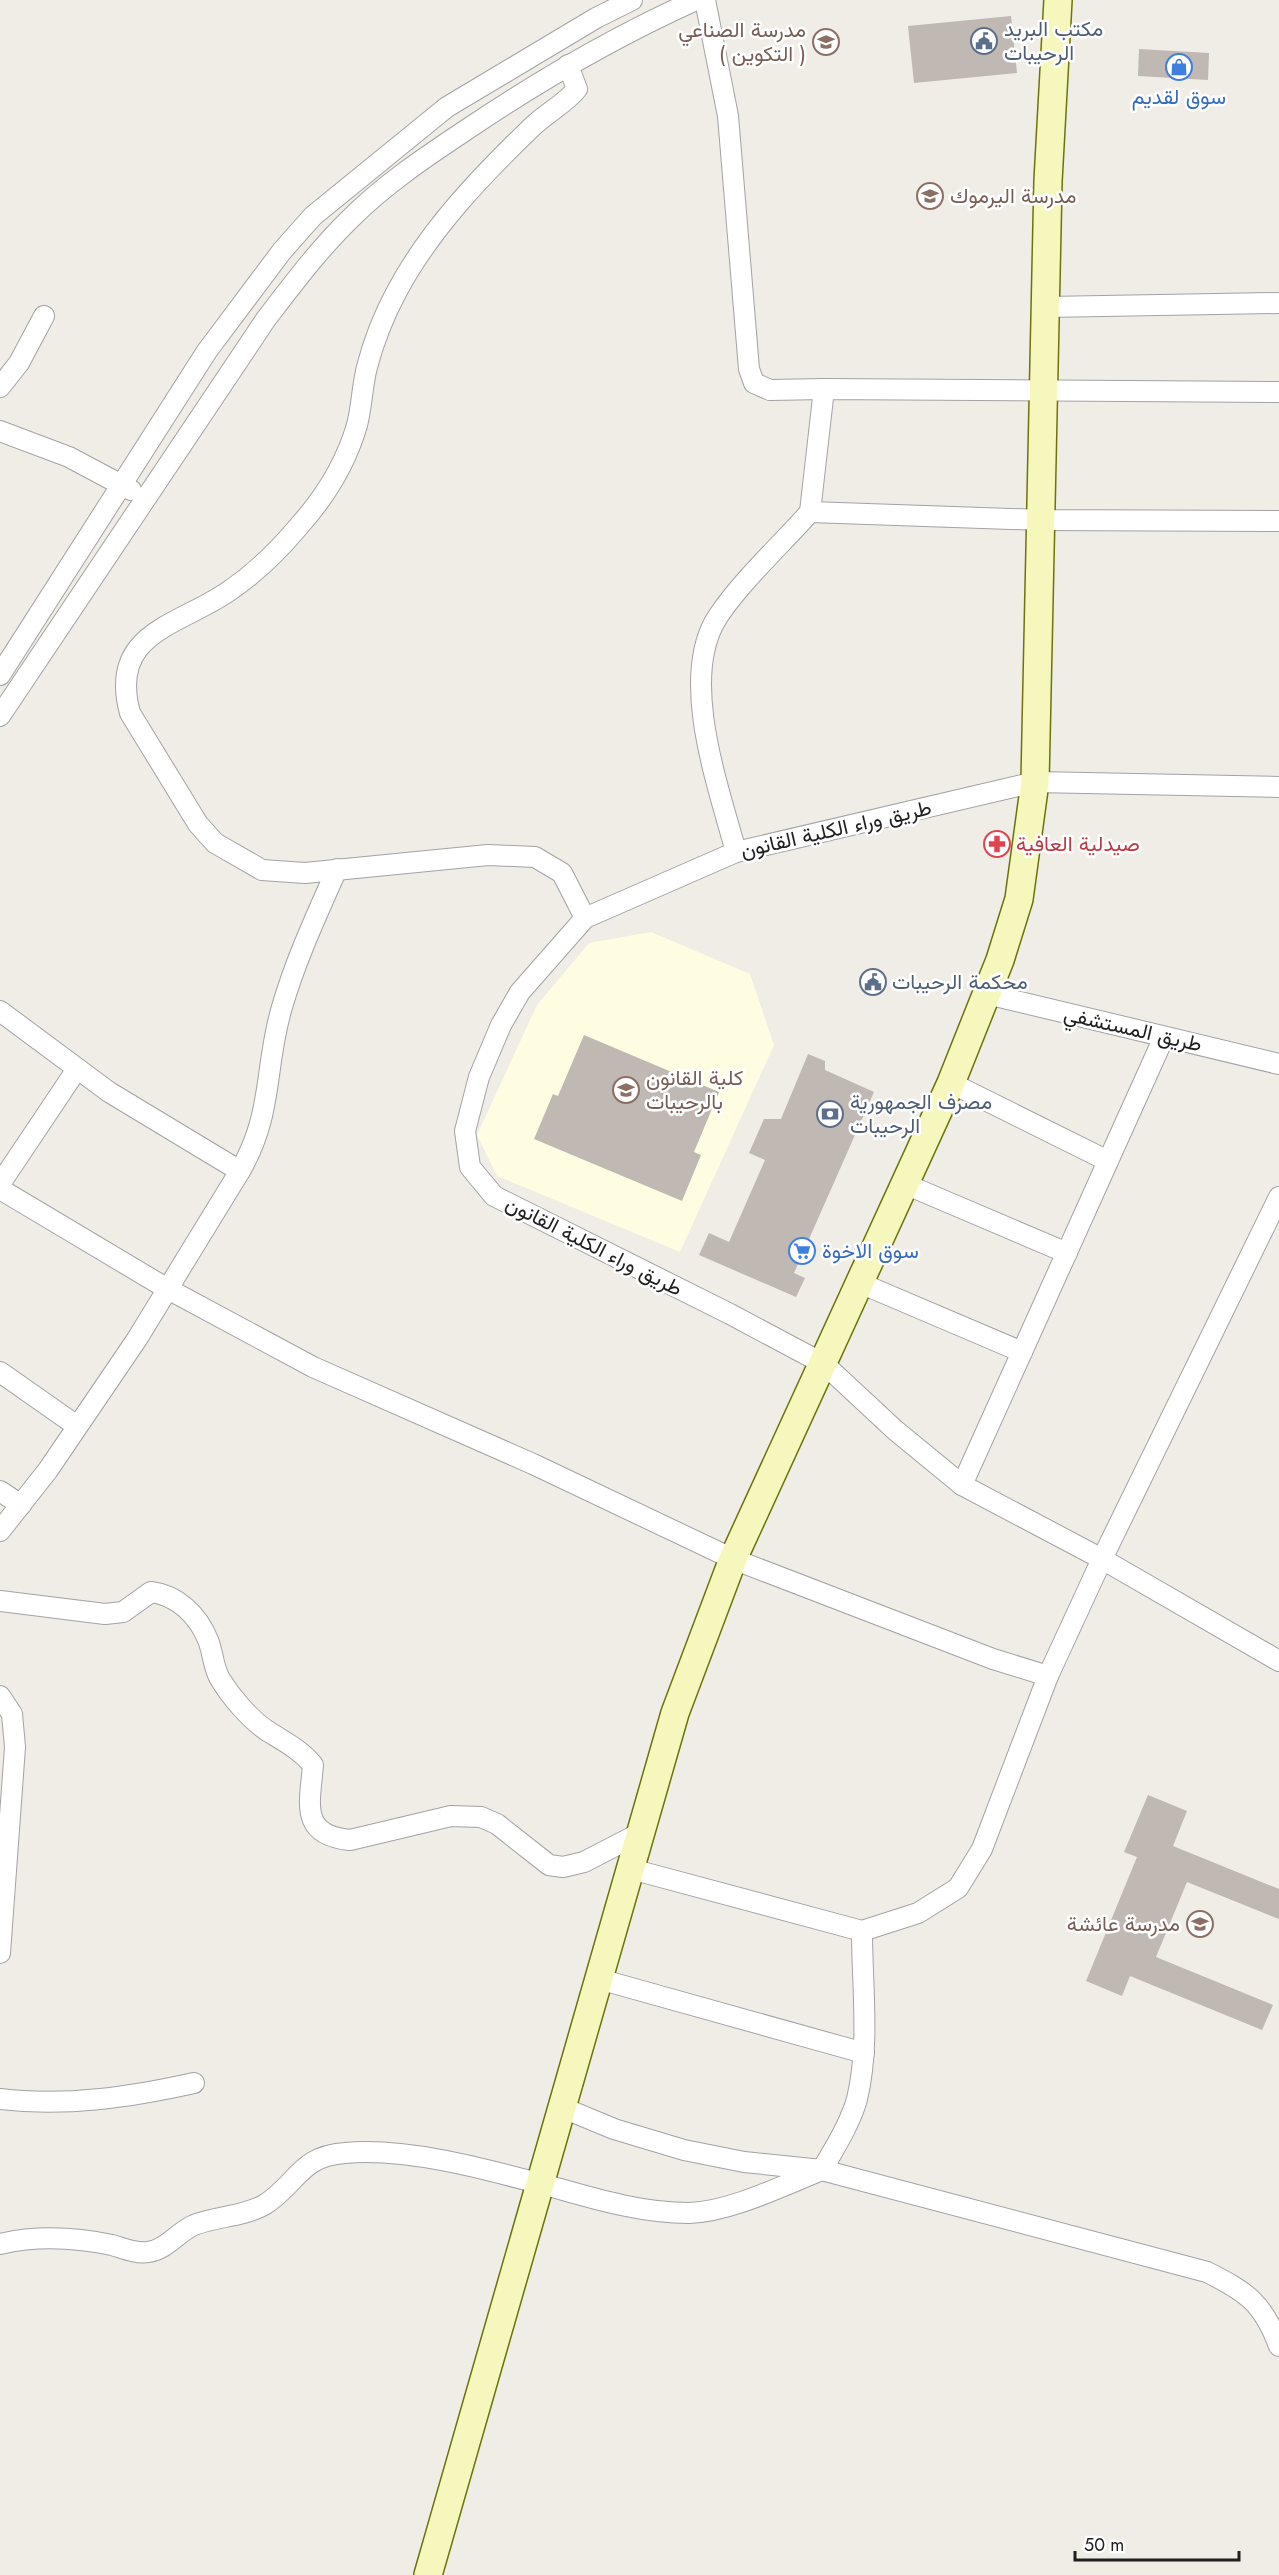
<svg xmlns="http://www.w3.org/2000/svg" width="1279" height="2575" viewBox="0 0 1279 2575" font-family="Jost,Vazirmatn,sans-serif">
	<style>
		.education { fill: #fefde1 }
		.building { fill: #c0b8b3 }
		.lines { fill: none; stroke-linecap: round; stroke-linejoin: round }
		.minor-casing { stroke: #a3a3a3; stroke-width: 22 }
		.secondary-casing { stroke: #6c730a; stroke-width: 30 }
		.minor { stroke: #fff; stroke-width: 20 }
		.secondary { stroke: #f6f7bd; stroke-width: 27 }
		.labels { text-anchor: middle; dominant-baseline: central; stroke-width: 5; stroke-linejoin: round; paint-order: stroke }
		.service-label { font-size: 21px; fill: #4e5e75; stroke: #fff; text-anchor: start }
		.education-label { font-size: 21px; fill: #785e54; stroke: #fff; text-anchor: end }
		.shop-label { font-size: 21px; fill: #366cbe; stroke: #fff }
		.street-label { font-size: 21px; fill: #1f1f1f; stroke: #fff }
		.health-label { font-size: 21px; fill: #be3a42; stroke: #fff; text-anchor: start }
	</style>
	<rect width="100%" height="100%" fill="#f0ece6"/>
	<!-- education -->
	<polygon class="education" points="651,932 750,974 774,1045 680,1252 497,1176 477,1135 537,1005 589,943"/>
	<!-- building -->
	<g class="building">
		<polygon points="1011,16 1017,73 914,83 908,26"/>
		<polygon points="1139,49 1209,53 1208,80 1138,76"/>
		<polygon points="584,1035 719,1092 694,1152 701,1155 682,1201 534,1139 553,1094 558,1096"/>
		<polygon points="808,1054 825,1061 825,1070 874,1092 794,1273 805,1278 796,1297 699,1255 709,1233 729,1242 765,1160 749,1153 764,1119 781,1119"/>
		<polygon points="1148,1795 1187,1811 1173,1846 1279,1889 1279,1919 1187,1882 1156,1957 1273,2005 1262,2030 1130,1976 1122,1996 1086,1981 1137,1857 1124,1852"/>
	</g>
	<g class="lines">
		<defs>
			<g id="minor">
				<polyline points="705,0 728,116 749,369 754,383 770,390 824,389"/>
				<path d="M568,65L577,89C565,104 546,113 532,127C482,175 430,229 397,291C384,315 374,340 367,367C362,386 362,406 357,425C346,463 325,497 299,526C279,550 254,574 229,591C179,626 108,632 130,713L198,824L215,843L262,870L305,873L488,855L535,857L562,873L585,918"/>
				<polyline points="1047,307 1279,303"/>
				<polyline points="0,387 19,363 44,316"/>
				<polyline points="0,431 69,457 131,490"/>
				<polyline points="810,512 824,389 1279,392"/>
				<polyline points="0,675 207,351 282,251 313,216 447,107 596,18 632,0"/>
				<path d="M0,716L266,319C293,284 319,249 351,218C384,185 424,158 463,132C537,82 614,37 696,0"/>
				<polyline points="1279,787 1035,782 736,852 585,918 520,992 501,1025 479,1077 465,1131 470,1167 494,1196 730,1314 824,1364 895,1430 962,1485 1102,1559 1279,1661"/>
				<path d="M736,852C719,788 681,685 714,623C733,589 783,543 810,512L1043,520L1279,521"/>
				<polyline points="987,994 1279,1064"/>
				<polyline points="0,1011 109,1092 240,1171 137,1339 48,1470 0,1531"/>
				<polyline points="951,1083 1108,1161"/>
				<path d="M240,1171C274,1112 264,1067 282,1007C296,959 317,914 337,869"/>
				<polyline points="0,1184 77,1069"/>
				<polyline points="905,1184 1067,1253"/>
				<polyline points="0,1189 166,1288 313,1367 533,1464 733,1559 993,1659 1048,1676"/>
				<polyline points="860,1283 1022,1352"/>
				<polyline points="0,1372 77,1426"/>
				<polyline points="962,1485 1164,1037"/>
				<polyline points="0,1491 21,1505"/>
				<path d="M0,1601L105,1614L123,1612L151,1592C177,1595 198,1615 208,1640C213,1652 213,1667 220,1679C231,1697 249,1718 266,1730C283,1741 300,1749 313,1765C310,1803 299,1835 350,1840L451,1816L481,1817L497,1824L549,1865L563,1867L584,1862L642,1832"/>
				<polyline points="0,1696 12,1714 15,1747 0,1953"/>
				<polyline points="631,1869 862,1931 918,1913 958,1888 982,1849 1048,1676 1102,1559 1279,1197"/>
				<polyline points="599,1979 864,2053"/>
				<path d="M0,2099C65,2107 131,2097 194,2083"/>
				<path d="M561,2107L614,2129L684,2150L744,2162L822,2170L1207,2272C1247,2292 1263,2303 1279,2346"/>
				<path d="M0,2244C38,2235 74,2237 112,2245C123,2248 136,2254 148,2252C166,2250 178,2232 194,2225C217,2216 242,2217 264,2205C297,2185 299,2156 345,2153C411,2147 496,2172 560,2189C602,2201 645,2213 689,2213C730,2212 784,2185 822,2170C835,2147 850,2124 857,2099C870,2045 862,1986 862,1931"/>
			</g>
			<polyline id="secondary" points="428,2575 675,1713 733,1559 951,1083 1000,960 1019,899 1035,782 1048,181 1058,0"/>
		</defs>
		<!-- minor casing -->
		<use href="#minor" class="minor-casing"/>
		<!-- secondary casing -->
		<use href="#secondary" class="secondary-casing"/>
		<!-- minor -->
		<use href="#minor" class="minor"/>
		<!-- secondary -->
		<use href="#secondary" class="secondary"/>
	</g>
	<!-- icons -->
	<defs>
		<symbol id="civic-ring" viewBox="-11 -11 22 22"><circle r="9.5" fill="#fff" stroke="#5c6f8a" stroke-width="1.5"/><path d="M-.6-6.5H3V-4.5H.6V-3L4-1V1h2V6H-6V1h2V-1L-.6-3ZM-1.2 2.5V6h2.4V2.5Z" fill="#5c6f8a"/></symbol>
		<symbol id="school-ring" viewBox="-11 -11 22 22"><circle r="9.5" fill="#fff" stroke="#8d6e63" stroke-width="1.5"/><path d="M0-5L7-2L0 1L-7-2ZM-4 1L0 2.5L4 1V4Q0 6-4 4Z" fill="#8d6e63"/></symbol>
		<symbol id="shop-ring" viewBox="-11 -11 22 22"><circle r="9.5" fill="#fff" stroke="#3f7fe0" stroke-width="1.5"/><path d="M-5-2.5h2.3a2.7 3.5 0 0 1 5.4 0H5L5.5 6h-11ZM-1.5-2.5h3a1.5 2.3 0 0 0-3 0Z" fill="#3f7fe0"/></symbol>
		<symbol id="pharmacy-ring" viewBox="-11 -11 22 22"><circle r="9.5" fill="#fff" stroke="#e0444e" stroke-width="1.5"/><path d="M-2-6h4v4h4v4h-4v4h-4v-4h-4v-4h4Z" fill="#e0444e"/></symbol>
		<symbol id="university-ring" viewBox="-11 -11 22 22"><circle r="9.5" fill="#fff" stroke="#8d6e63" stroke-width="1.5"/><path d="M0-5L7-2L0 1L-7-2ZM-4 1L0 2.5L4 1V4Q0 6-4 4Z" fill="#8d6e63"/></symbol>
		<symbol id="bank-ring" viewBox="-11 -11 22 22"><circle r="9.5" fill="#fff" stroke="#5c6f8a" stroke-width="1.5"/><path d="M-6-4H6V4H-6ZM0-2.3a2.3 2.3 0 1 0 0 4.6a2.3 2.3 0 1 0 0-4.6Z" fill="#5c6f8a"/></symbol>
		<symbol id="supermarket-ring" viewBox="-11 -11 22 22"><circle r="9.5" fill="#fff" stroke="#3f7fe0" stroke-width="1.5"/><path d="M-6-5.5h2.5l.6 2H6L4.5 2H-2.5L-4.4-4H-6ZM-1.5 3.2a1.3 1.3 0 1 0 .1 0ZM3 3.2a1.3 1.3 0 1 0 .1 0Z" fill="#3f7fe0"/></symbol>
	</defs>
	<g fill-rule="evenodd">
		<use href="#civic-ring" x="969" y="26" width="30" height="30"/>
		<use href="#school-ring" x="811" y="27" width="30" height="30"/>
		<use href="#shop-ring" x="1164" y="52" width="30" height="30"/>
		<use href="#school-ring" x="915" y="181" width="30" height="30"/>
		<use href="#pharmacy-ring" x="982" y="829" width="30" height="30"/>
		<use href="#civic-ring" x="858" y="967" width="30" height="30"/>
		<use href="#university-ring" x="611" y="1075" width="30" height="30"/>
		<use href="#bank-ring" x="815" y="1099" width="30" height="30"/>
		<use href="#supermarket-ring" x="787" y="1236" width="30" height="30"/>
		<use href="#school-ring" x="1185" y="1909" width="30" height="30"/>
	</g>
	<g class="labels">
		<!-- service labels -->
		<g class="service-label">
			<text x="1004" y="29">مكتب البريد<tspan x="1004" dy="24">الرحيبات</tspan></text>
			<text x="892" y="982">محكمة الرحيبات</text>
			<text x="850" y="1102">مصرف الجمهورية<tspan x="850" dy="24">الرحيبات</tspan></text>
		</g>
		<!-- education labels -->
		<g class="education-label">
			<text x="806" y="30">مدرسة الصناعي<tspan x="806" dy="24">( التكوين )</tspan></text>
			<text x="950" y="196" text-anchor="start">مدرسة اليرموك</text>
			<text x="646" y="1078" text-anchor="start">كلية القانون<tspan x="646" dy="24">بالرحيبات</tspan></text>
			<text x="1180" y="1924">مدرسة عائشة</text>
		</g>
		<!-- shop labels -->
		<g class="shop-label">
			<text x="1179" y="97">سوق لقديم</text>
			<text x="822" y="1251" text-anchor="start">سوق الاخوة</text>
		</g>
		<!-- street labels -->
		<g class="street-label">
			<text transform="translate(836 829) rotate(-13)">طريق وراء الكلية القانون</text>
			<text transform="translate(1133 1029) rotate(13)">طريق المستشفي</text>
			<text transform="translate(594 1246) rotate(27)">طريق وراء الكلية القانون</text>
		</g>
		<!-- health labels -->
		<g class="health-label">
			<text x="1016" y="844">صيدلية العافية</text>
		</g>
	</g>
	<!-- scale -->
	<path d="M1075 2551v9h164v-9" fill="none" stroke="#1f1f1f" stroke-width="3"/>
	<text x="1084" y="2551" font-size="18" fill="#1f1f1f" stroke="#ffffff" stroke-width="4.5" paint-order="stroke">50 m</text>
</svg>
